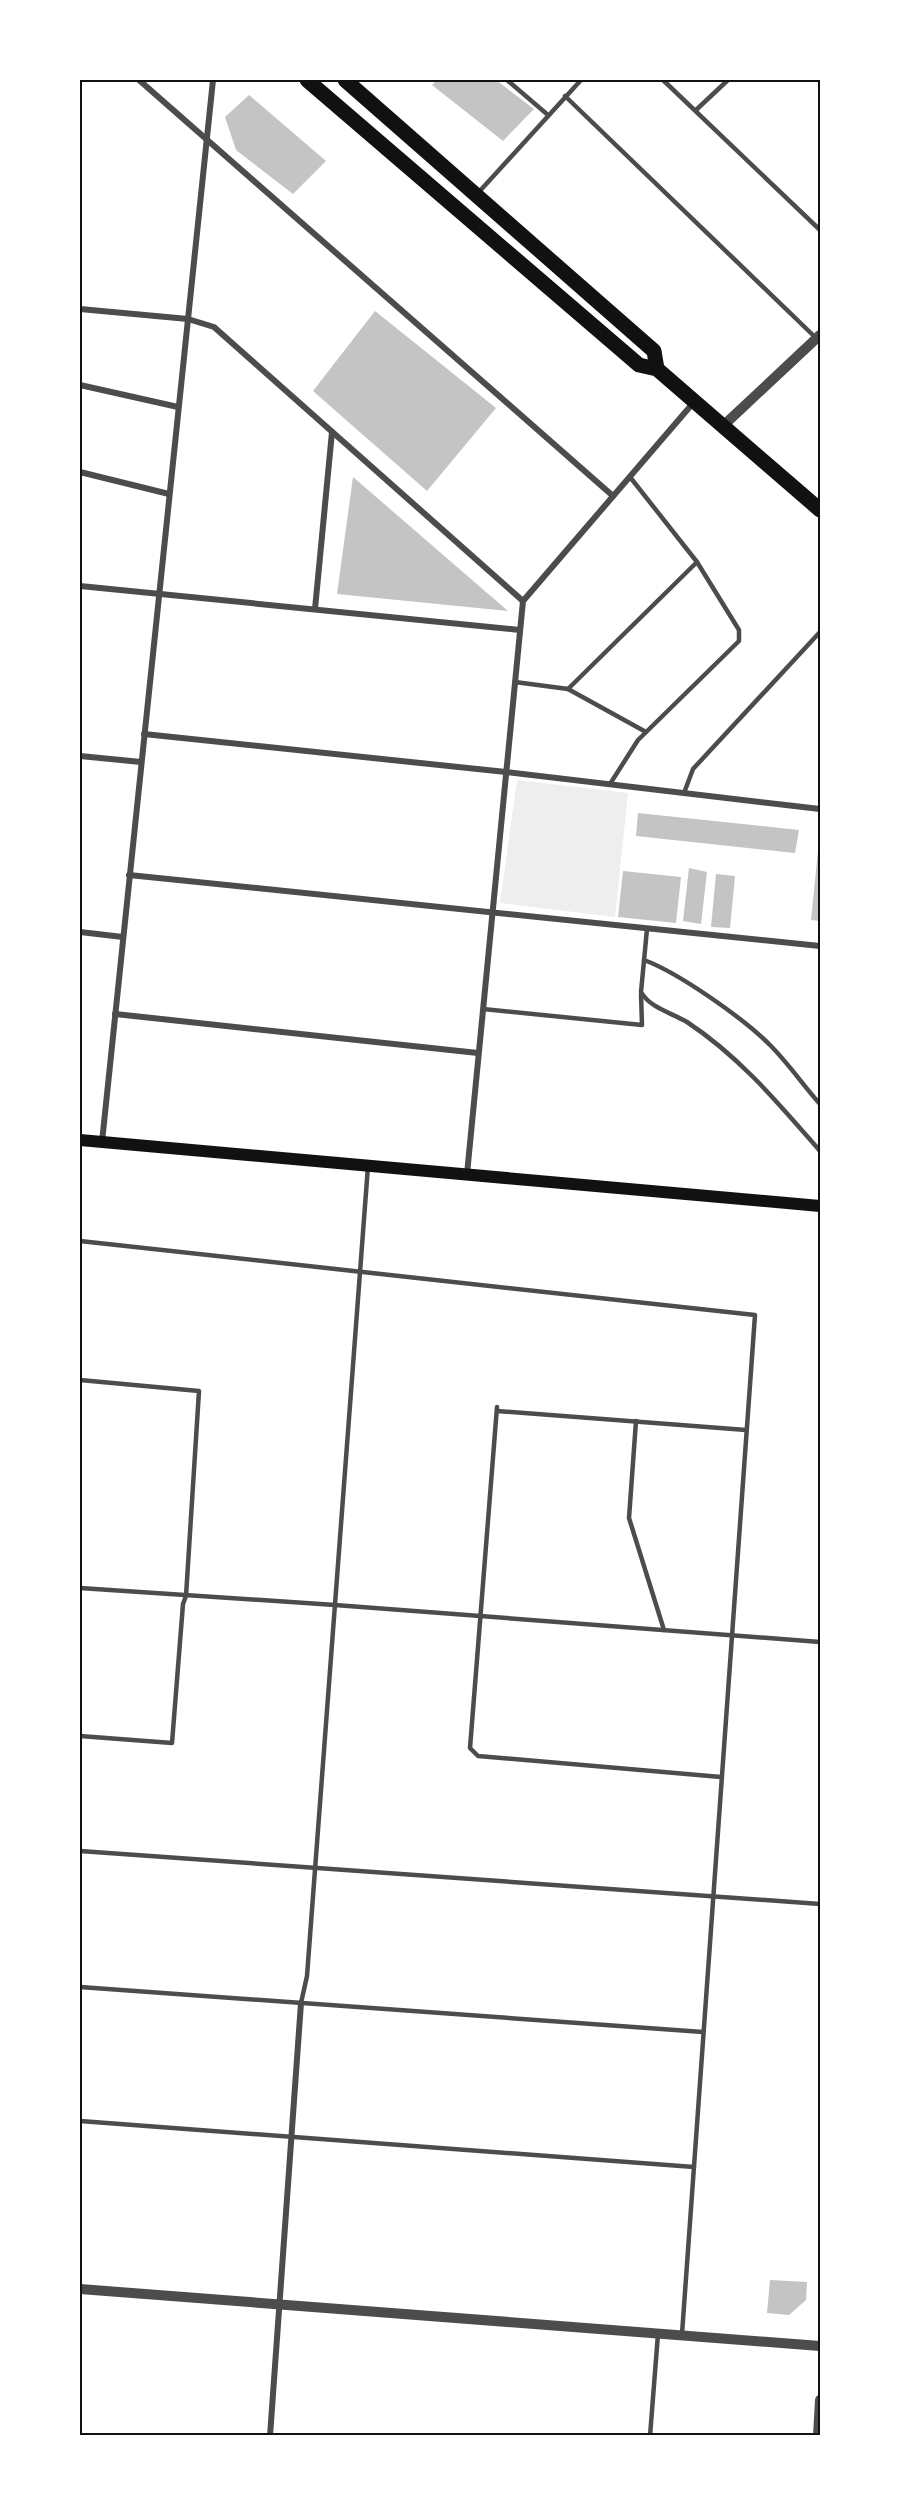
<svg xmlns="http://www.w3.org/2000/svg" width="900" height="2515" viewBox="0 0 900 2515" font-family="Literata,serif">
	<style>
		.green { fill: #eee }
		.building { fill: #c4c4c4 }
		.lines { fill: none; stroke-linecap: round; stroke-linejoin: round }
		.service { stroke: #4c4c4c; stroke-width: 4.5 }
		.minor { stroke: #4c4c4c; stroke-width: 6 }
		.tertiary { stroke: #4c4c4c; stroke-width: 10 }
		.secondary { stroke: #111; stroke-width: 12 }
		.primary { stroke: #111; stroke-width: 15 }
		.neatline { fill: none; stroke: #111; stroke-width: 2 }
	</style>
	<rect width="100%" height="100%" fill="#fff"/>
	<!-- green -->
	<polygon class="green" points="517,780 628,793 615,917 500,903"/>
	<!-- building -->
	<g class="building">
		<polygon points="437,80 496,80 534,109 503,141 432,85"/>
		<polygon points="249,95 326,161 293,194 236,150 225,117"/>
		<polygon points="375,311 496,408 427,491 313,391"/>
		<polygon points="353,477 508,611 337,594"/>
		<polygon points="638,813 799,830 795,853 636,836"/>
		<polygon points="819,841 820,841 820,921 811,920"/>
		<polygon points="689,868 707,872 701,924 683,921"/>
		<polygon points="623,871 681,877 676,923 618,917"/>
		<polygon points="716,874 735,876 730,928 711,927"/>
		<polygon points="770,2280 807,2282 806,2300 789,2315 767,2313"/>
	</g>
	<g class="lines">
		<!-- service -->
		<g class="service">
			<polyline points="507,80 548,115"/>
			<polyline points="663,80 820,230"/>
			<polyline points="565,96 816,338"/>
			<polyline points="696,110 728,80"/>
			<polyline points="478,193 581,80"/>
			<polyline points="515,682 568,689 697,562"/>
			<polyline points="568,689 646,732"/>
			<polyline points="610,784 638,740 739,641 739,630 697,562 630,477"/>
			<polyline points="684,793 693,769 820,632"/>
			<path d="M647,929L641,992C650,1008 672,1013 687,1022C740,1057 779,1104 820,1151"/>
			<path d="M644,960C679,973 743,1018 770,1045C788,1063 803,1085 820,1104"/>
			<polyline points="483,1009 642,1025 641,994"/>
			<polyline points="80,1241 755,1315 682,2334"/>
			<polyline points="80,1380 199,1391 186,1596 183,1604 172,1743 80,1736"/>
			<polyline points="497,1407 470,1748 478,1756 721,1777"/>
			<polyline points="497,1411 746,1430"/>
			<polyline points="636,1421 629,1518 664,1630"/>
			<polyline points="80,1588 335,1605 820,1642"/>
			<polyline points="80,1851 820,1904"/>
			<polyline points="80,1987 703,2032"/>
			<polyline points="301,2003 307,1976 368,1166"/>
			<polyline points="80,2121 694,2167"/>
			<polyline points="650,2436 658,2334"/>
		</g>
		<!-- minor -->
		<g class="minor">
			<polyline points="139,80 613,496"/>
			<polyline points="80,309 188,319 214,327 523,601"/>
			<polyline points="80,385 178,407"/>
			<polyline points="80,472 169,494"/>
			<polyline points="80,586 520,630"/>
			<polyline points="315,609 332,432"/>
			<polyline points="144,734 506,772 820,809"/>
			<polyline points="80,756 141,762"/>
			<polyline points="129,875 820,946"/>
			<polyline points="80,932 123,937"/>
			<polyline points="115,1014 478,1053"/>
			<polyline points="102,1142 213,80"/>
			<polyline points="467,1174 523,601 694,402"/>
			<polyline points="270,2436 301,2003"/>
		</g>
		<!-- tertiary -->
		<g class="tertiary">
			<polyline points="724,425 820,335"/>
			<polyline points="80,2289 820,2346"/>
			<polyline points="818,2436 820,2400"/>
		</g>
		<!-- secondary -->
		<polyline class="secondary" points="80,1140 820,1206"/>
		<!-- primary -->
		<g class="primary">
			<polyline points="307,80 639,365 657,369 820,510"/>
			<polyline points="345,80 654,351 657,369"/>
		</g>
	</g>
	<!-- border -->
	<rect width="900" height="2515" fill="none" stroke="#ffffff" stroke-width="162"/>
	<rect x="81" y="81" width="738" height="2353" class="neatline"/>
</svg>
